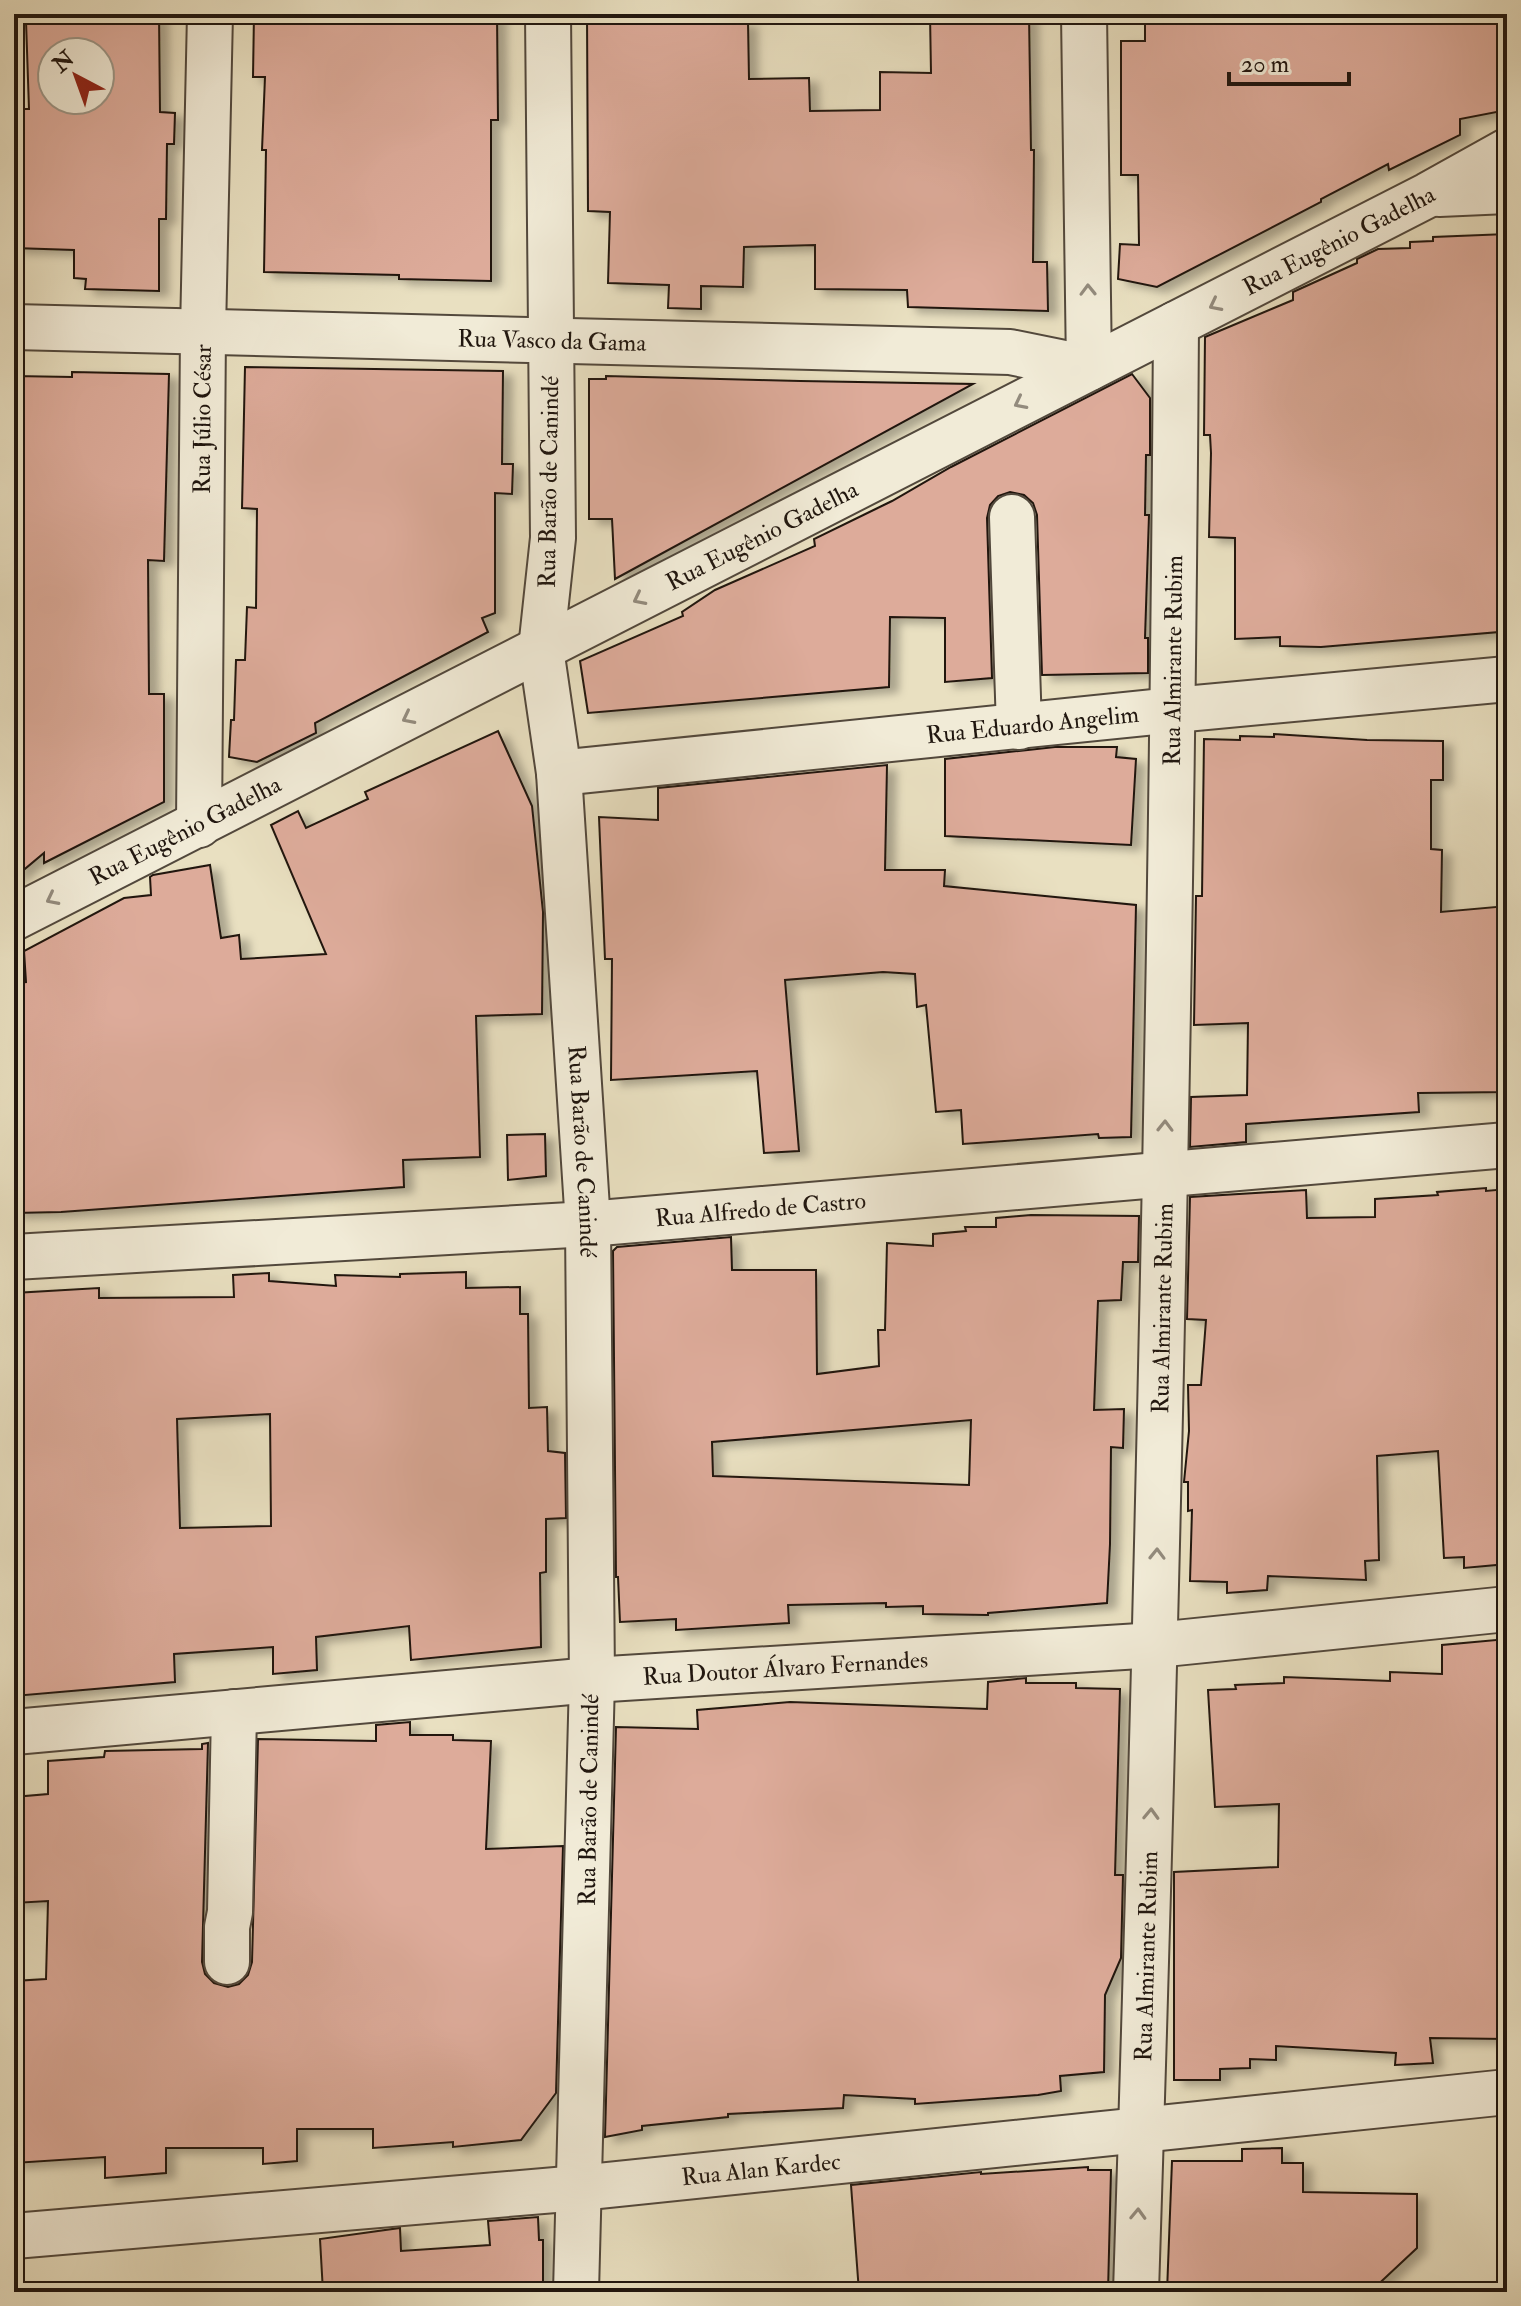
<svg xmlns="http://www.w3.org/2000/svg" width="1521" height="2306" viewBox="0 0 1521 2306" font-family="'IM FELL Double Pica',serif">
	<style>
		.green { fill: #b5c293; stroke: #6a6c51; stroke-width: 2 }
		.building { fill: #ddab9a; stroke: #20160f; stroke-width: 2; fill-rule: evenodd; filter: url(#shadow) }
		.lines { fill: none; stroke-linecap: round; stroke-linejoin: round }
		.minor-casing { stroke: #52483c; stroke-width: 48 }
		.minor { stroke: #f1ebd7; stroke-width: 44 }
		.oneway { stroke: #938b7d }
		.labels { text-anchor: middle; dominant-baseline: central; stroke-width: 6; stroke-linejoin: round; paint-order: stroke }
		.street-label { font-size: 24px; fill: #20160f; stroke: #f1ebd7 }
	</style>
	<defs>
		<filter id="shadow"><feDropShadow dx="9" dy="5" stdDeviation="4" flood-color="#0004"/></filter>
	</defs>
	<rect width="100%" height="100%" fill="#e9e0c1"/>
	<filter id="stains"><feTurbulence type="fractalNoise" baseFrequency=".0025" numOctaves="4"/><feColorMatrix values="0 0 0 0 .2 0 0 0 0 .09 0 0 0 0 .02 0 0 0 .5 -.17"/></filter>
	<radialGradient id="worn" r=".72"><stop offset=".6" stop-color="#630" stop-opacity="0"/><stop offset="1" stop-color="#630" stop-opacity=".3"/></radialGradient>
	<!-- green -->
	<polygon class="green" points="759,14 872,14 872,23 758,20"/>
	<!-- building -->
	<g class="building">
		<path d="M64,14H159L160,112L175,113L174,144H167L166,219H159V291L85,289L86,279L74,278V250L14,248V109H29L26,21L64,23ZM52,52H100V100H52Z"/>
		<polygon points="254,14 497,14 498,120 491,120 491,281 399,279 399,275 264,272 266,150 262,150 265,77 253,77"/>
		<polygon points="587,14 721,14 721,22 748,22 749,79 809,78 810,111 880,110 880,72 931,73 930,14 1029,14 1031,150 1034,150 1033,262 1047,262 1048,311 908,307 907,290 815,289 815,245 744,247 743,287 701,286 701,309 668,308 669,285 608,283 610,212 588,211"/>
		<polygon points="1145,14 1507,14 1507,110 1460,119 1460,135 1389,170 1388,164 1321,199 1321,202 1157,287 1118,279 1120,244 1139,245 1138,175 1121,175 1121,41 1145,41"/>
		<polygon points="1507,234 1507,620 1500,620 1499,632 1321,647 1280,646 1280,637 1235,639 1235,538 1209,537 1211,453 1210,435 1204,435 1205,337 1293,300 1293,292 1357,263 1357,259 1378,249 1410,248 1410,242 1433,241 1433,237"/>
		<polygon points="245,367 503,371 502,464 513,464 512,494 495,493 495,613 482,618 488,632 315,723 316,733 257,762 229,757 231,720 234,720 236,660 245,660 247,607 256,608 257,509 242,508"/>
		<polygon points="72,372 169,374 164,561 148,560 149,694 164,694 164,802 44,863 44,853 14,878 14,685 18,685 20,495 14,495 14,376 72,377"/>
		<polygon points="1132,374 1150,398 1150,455 1146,455 1145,515 1149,515 1145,638 1148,638 1148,673 1042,675 1037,515 1033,503 1024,495 1010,492 998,496 990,505 987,518 992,678 945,682 945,618 890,617 889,687 588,713 580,661 683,616 682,612 715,590 815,546 814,539 892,501 951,467"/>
		<polygon points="606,376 800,381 973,384 615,579 612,519 589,519 589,379 606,379"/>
		<polygon points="498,731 532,806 543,912 542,1014 476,1016 480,1157 403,1160 404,1187 61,1212 14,1213 14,994 17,994 17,983 26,982 24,951 124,898 151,895 150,877 153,875 210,865 221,938 239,935 241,959 326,954 271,825 298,811 306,828 368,799 365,792"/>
		<polygon points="1274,734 1367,740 1443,741 1443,780 1431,780 1431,849 1442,850 1441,912 1507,906 1507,1092 1418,1093 1419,1112 1246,1124 1246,1142 1190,1147 1191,1097 1247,1095 1248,1023 1194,1025 1196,896 1202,896 1204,739 1240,740 1240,736 1274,737"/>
		<polygon points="1055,747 1117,747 1116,757 1136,759 1131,845 945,836 945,759"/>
		<polygon points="887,765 885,870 945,870 944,886 1136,905 1131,1137 1099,1138 1098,1134 963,1144 961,1110 936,1112 926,1005 917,1007 915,974 883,972 785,980 799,1151 764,1153 757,1071 611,1080 612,959 605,959 599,817 658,820 658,788"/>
		<polygon points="545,1134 546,1176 508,1180 507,1135"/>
		<polygon points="1486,1188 1486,1191 1507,1189 1507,1564 1464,1568 1464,1557 1444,1558 1438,1451 1377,1456 1379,1560 1365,1561 1366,1580 1268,1576 1267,1590 1227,1593 1227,1582 1190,1581 1192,1510 1188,1511 1188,1482 1184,1482 1189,1431 1188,1385 1201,1385 1206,1320 1187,1319 1190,1197 1306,1190 1307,1218 1375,1217 1375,1199 1438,1195 1437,1192"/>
		<path d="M1031,1215L1139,1216L1138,1262H1123L1121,1300L1098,1301L1094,1410L1124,1409L1123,1448L1111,1447L1110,1544L1107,1603L988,1613V1615L923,1614V1606L886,1607V1603L788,1605L789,1623L676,1630V1619L620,1622L618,1577H616L613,1251L617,1247L731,1237L732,1270H816L817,1374L879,1366L878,1330H885L887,1243L933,1246V1234L966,1231L965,1227H996V1218ZM971,1420L969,1485L713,1476L712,1442Z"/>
		<path d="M466,1272V1288L520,1287V1314H528L529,1408L547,1407L548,1451L565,1453L566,1518L546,1519V1572L540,1573L541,1647L411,1660L409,1626L316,1637L317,1670L273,1674V1647L174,1654L175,1682L14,1696V1293L99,1288V1298L234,1297L233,1275L269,1273V1281L336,1286L335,1275L400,1277V1274ZM270,1414L271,1526L180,1528L177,1419Z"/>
		<polygon points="1507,1639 1507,2039 1430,2038 1433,2063 1395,2065 1396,2053 1276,2046 1276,2060 1250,2059 1250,2068 1220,2069 1220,2080 1174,2080 1174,1872 1278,1867 1279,1804 1215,1807 1208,1690 1236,1689 1235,1685 1284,1683 1284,1677 1390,1681 1390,1672 1442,1674 1442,1645"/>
		<polygon points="1026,1678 1026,1683 1076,1683 1076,1688 1120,1689 1115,1875 1123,1875 1121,1958 1105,1995 1104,2072 1060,2076 1061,2091 1038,2095 915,2104 915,2099 844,2095 843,2108 728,2114 728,2117 642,2126 642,2130 605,2137 616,1727 698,1729 697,1710 790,1702 987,1709 988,1682"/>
		<polygon points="410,1722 410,1735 453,1735 453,1740 491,1741 486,1849 563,1846 556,2093 521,2140 453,2147 453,2142 373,2148 373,2129 297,2129 297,2161 263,2164 263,2148 166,2148 166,2173 105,2178 105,2157 14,2163 14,1981 46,1979 48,1901 14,1903 14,1797 48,1794 48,1761 104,1757 105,1751 202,1749 202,1744 208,1743 202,1962 205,1974 214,1983 228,1987 239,1984 248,1975 252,1962 258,1739 376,1741 376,1725"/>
		<polygon points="1282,2148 1282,2163 1303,2163 1303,2192 1417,2194 1417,2248 1370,2292 1303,2292 1303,2283 1237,2282 1237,2292 1167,2292 1172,2161 1242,2161 1242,2149"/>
		<polygon points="1088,2167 1088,2170 1111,2170 1108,2292 859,2292 851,2185 981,2172 981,2174"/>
		<polygon points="538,2217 539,2240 543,2240 543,2283 533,2283 532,2292 323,2292 320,2239 400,2228 401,2251 490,2245 488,2221"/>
	</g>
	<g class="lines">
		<defs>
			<g id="minor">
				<path id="s1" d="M548,14L553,538L541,649L559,773L588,1224L592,1680L576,2292"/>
				<polyline points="1084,14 1089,368"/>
				<polyline points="1439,194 1507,191"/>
				<path id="s2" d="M14,327L1010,352L1089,368"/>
				<polyline points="1012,517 1019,727"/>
				<path id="s3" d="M559,773L1174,710L1507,679"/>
				<path id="s4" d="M199,825L203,331L210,14"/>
				<path id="s5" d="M14,918L1428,195L1507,151"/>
				<path id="s6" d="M14,1257L588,1224L1507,1145"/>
				<path id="s7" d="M14,1732L592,1680L1156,1645L1507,1609"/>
				<polyline points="227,1962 227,1927 230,1912 234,1712"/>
				<path id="s8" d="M14,2236L579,2188L1507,2092"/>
				<path id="s9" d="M1136,2292C1157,1636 1172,980 1176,324"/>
			</g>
		</defs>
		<!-- minor casing -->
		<use href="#minor" class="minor-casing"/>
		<!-- minor -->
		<use href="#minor" class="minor"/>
	</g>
	<!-- one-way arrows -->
	<defs><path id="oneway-chevron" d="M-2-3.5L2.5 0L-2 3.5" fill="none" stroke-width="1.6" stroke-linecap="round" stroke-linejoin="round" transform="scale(2)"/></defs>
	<g class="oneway">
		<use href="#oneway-chevron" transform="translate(1088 290) rotate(-91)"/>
		<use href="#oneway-chevron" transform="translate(1215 305) rotate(153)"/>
		<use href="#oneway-chevron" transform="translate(1020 403) rotate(153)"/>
		<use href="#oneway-chevron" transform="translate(639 599) rotate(153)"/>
		<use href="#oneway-chevron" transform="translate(408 718) rotate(153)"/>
		<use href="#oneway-chevron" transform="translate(52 899) rotate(153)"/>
		<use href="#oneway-chevron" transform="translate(1165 1126) rotate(-89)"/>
		<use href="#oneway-chevron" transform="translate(1157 1554) rotate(-89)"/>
		<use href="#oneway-chevron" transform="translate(1151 1814) rotate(-88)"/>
		<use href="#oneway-chevron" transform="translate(1138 2214) rotate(-88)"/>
	</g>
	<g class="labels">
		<!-- street labels -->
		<g class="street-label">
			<text stroke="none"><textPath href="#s5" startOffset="1488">Rua Eugênio Gadelha</textPath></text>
			<text stroke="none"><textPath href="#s2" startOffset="538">Rua Vasco da Gama</textPath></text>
			<text stroke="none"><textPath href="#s4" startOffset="406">Rua Júlio César</textPath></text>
			<text transform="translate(549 482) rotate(-89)">Rua Barão de Canindé</text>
			<text stroke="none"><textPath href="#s5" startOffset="840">Rua Eugênio Gadelha</textPath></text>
			<text stroke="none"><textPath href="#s9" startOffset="1632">Rua Almirante Rubim</textPath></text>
			<text stroke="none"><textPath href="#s3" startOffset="476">Rua Eduardo Angelim</textPath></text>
			<text stroke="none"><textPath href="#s5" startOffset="192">Rua Eugênio Gadelha</textPath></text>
			<text stroke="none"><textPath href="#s1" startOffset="1140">Rua Barão de Canindé</textPath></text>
			<text stroke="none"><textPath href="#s6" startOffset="748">Rua Alfredo de Castro</textPath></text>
			<text stroke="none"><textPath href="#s9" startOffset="984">Rua Almirante Rubim</textPath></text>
			<text stroke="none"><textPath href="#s7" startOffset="774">Rua Doutor Álvaro Fernandes</textPath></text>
			<text transform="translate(589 1800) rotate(-89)">Rua Barão de Canindé</text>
			<text stroke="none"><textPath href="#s9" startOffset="336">Rua Almirante Rubim</textPath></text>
			<text stroke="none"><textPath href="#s8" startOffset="750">Rua Alan Kardec</textPath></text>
		</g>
	</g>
	<!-- margin -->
	<rect width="1521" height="2306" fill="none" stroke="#e9e0c1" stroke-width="48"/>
	<rect x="16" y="16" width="1489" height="2274" fill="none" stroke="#20160f" stroke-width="4"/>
	<rect x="24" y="24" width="1473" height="2258" fill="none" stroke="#20160f" stroke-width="2"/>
	<!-- north arrow -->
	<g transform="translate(76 76) rotate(319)"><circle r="38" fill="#f1ebd7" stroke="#9d9687" stroke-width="2"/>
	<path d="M0-6L14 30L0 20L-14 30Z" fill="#8f2418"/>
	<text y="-12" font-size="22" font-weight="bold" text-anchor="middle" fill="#20160f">N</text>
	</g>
	<!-- scale -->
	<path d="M1229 72v12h120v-12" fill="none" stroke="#20160f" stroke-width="4"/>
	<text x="1241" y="72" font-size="24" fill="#20160f" stroke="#f1ebd7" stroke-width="6" paint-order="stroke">20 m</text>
	<rect width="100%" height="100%" filter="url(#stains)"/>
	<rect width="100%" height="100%" fill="url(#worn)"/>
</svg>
